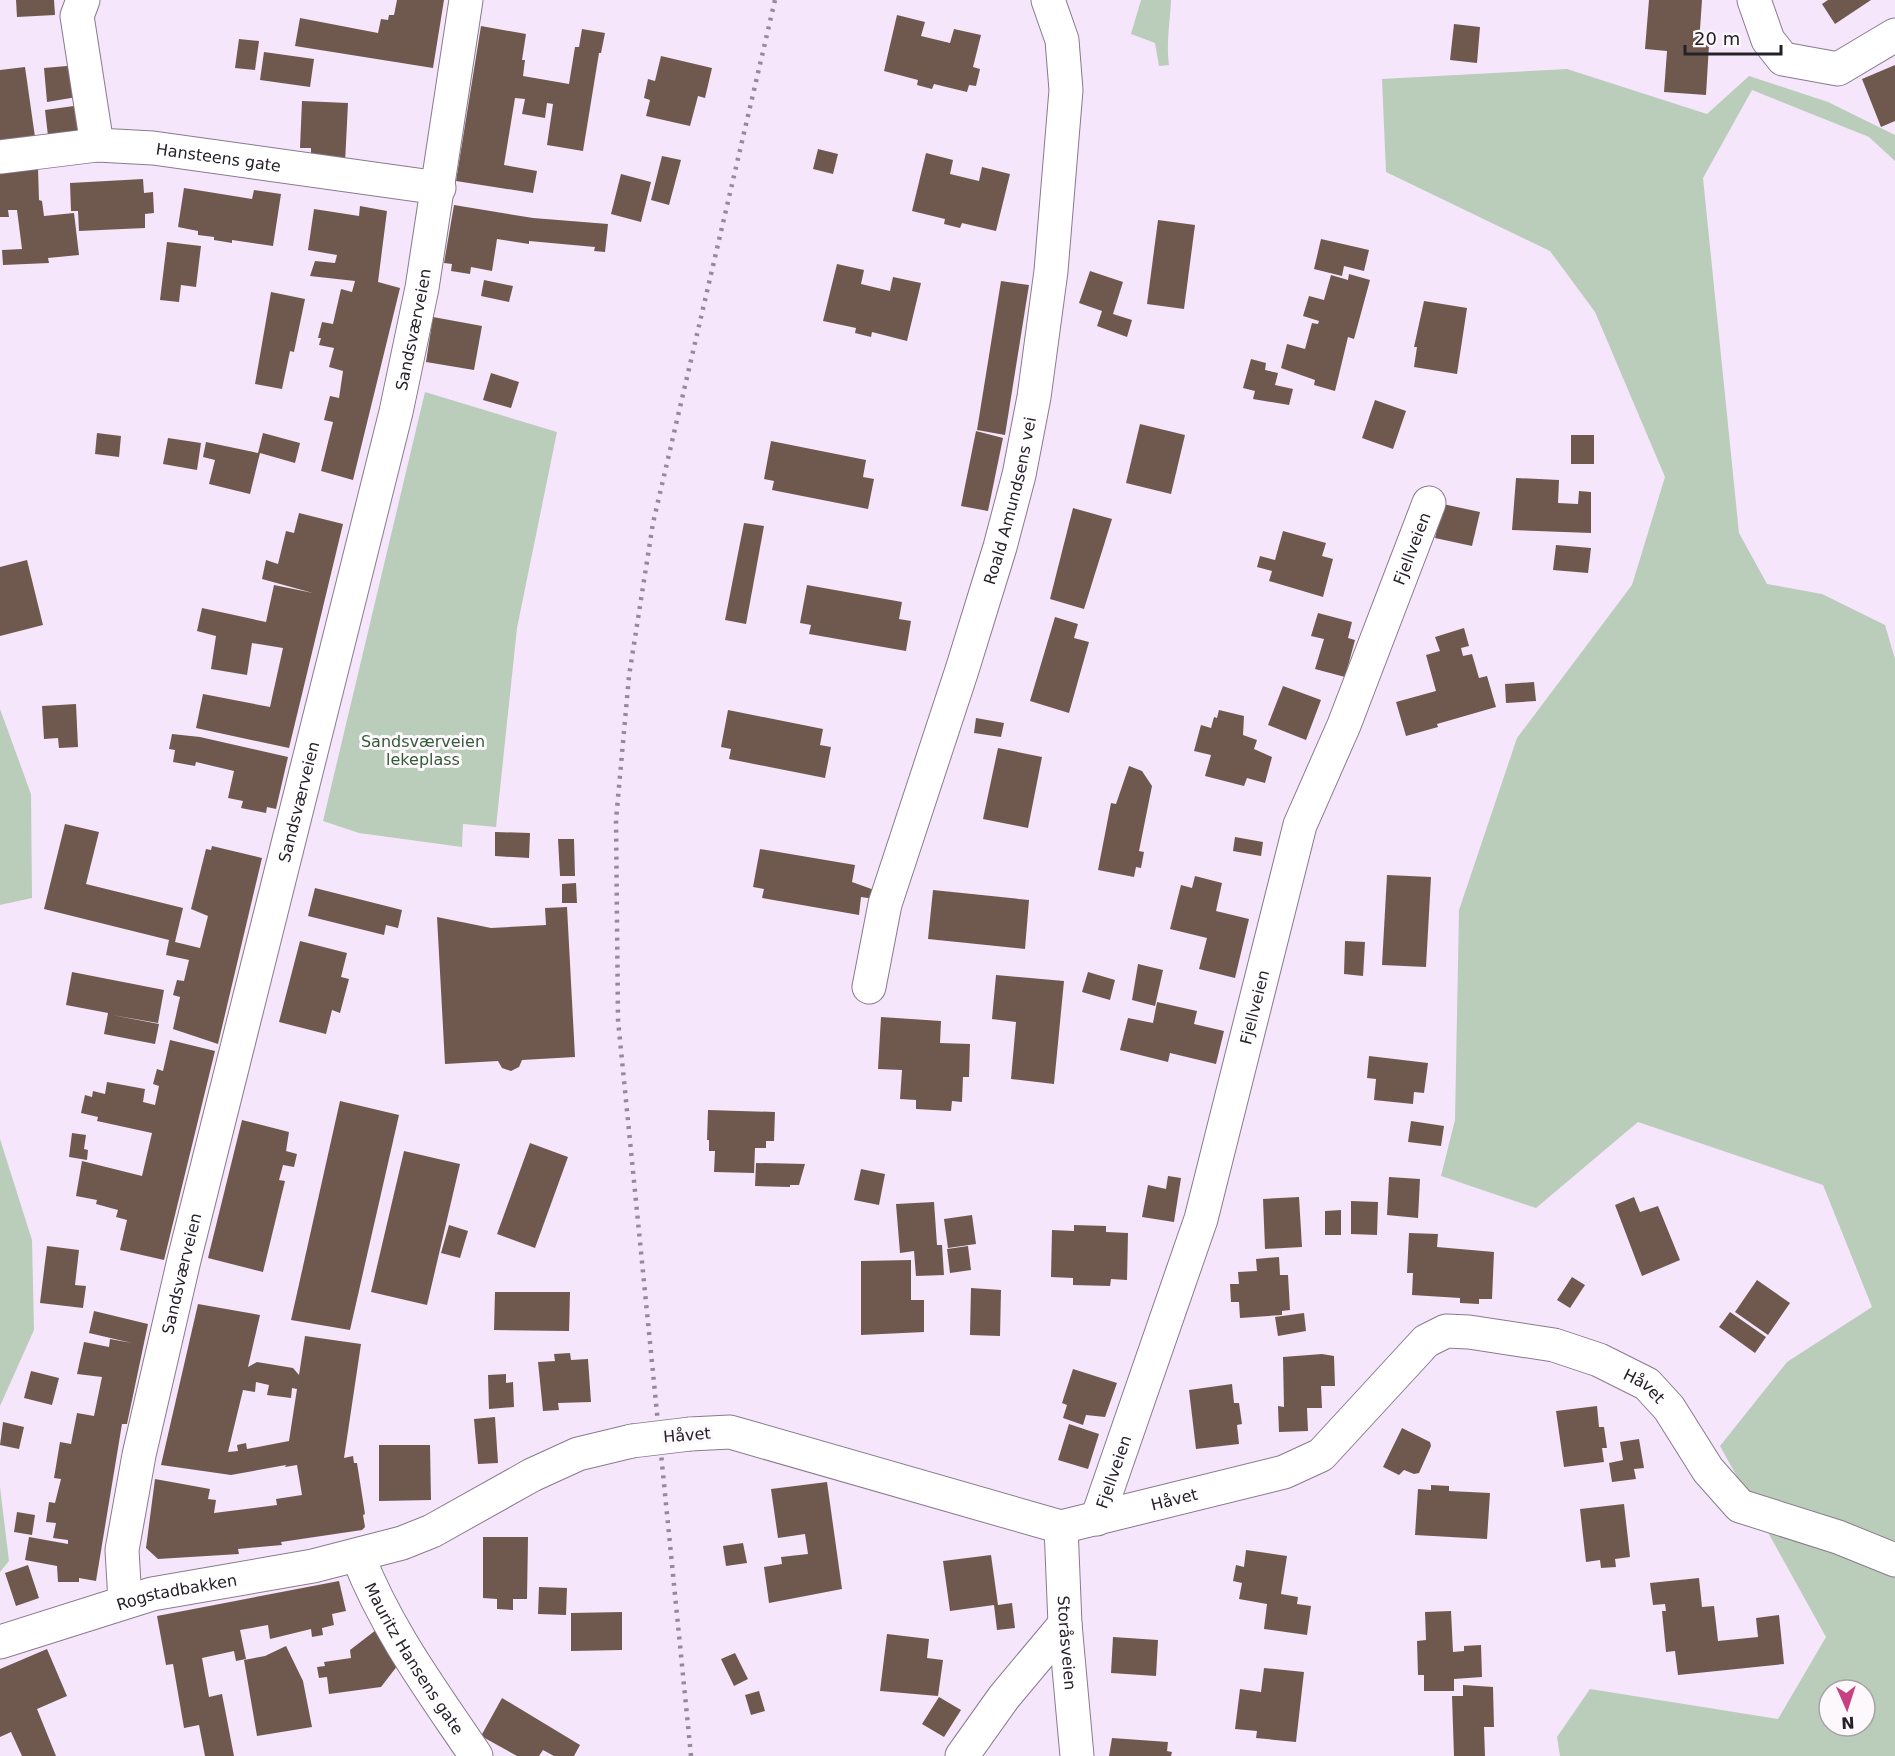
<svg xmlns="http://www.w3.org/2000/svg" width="1895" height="1756" viewBox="0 0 1895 1756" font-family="'DejaVu Sans',sans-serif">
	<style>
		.green { fill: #bacdbb; fill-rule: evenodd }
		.building { fill: #6f594f; fill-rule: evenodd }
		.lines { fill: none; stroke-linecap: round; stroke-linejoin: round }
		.minor-casing { stroke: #897a8d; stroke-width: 35 }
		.minor { stroke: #fff; stroke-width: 33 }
		.rail { stroke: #958a99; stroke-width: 4.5; stroke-dasharray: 3 6; stroke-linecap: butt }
		.minor-bridge-casing { stroke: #897a8d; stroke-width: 35; stroke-linecap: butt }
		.minor-bridge { stroke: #fff; stroke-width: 33 }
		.labels { text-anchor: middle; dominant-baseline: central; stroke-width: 6; stroke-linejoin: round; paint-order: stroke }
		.street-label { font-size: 16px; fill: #262028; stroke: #fcf8fc }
		.park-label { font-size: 16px; fill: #345b38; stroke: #fcf8fc }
	</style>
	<rect width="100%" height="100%" fill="#f6e6fb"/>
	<!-- green -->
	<g class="green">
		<path d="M1141,0H1171C1170,23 1166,42 1169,65L1159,66L1155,43L1131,34Z"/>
		<path d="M1567,69L1707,114L1749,76L1828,102L1895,135V161L1869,137L1752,90L1703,178L1739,533L1767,584L1822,594L1885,625L1895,659V1756H1560L1557,1737L1590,1689L1778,1719L1826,1637L1720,1446L1787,1362L1872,1307L1823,1185L1638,1122L1536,1208L1441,1176L1455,1120L1459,910L1517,738L1632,585L1665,477L1595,312L1550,251L1386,172L1382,79ZM1829,1690H1865V1726H1829Z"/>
		<polygon points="425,392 557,432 517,628 496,827 463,824 462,847 359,833 323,821"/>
		<polygon points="0,709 31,794 32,898 0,905"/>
		<polygon points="0,1139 32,1240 34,1330 0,1406"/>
		<polygon points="0,1487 9,1561 0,1572"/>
	</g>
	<!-- building -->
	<g class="building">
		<polygon points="16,0 54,0 55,15 17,17"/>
		<polygon points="397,0 444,0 433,68 295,46 300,18 378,33 381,19 388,20 389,15 394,15"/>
		<polygon points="1649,0 1702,0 1699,44 1709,45 1706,95 1664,92 1667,51 1645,49"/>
		<polygon points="1828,0 1871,0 1835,24 1822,4"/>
		<polygon points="897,15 925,22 921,36 950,43 954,29 981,35 973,67 980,69 976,86 969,85 967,92 934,84 932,89 917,85 918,80 884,71"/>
		<polygon points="1454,24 1480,27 1477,63 1450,60"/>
		<polygon points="481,26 526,34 522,60 525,60 523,76 569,84 575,47 579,47 582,29 605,33 601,53 599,53 583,151 547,145 553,104 547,103 545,118 522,114 525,99 515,98 504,165 537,171 533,193 456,181"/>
		<polygon points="239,39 259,41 255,70 235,68"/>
		<polygon points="264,52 314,59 310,87 260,80"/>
		<polygon points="661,56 712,68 705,98 698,96 690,126 646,116 650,100 644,98 648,79 655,81"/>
		<polygon points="1895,65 1895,121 1881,127 1862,79"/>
		<polygon points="67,66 74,66 77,97 47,102 44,68"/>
		<polygon points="25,67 35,137 0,142 0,70"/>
		<polygon points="302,101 348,103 345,163 311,159 311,148 300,148"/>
		<polygon points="81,105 84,131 48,136 45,110"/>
		<polygon points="818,149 838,154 833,174 813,169"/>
		<polygon points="926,153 953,160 950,174 979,181 982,167 1010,174 996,231 962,223 960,228 944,224 945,219 912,211"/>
		<polygon points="662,156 681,160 669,205 651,200"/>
		<polygon points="38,168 39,200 42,201 44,216 74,213 79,255 48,258 49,263 3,265 2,250 22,249 17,210 8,210 9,217 0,217 0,170"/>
		<polygon points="621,174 651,182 641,222 611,214"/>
		<polygon points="143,179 144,193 153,192 154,213 145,214 145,228 79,231 78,211 71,211 70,183"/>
		<polygon points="184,188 252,199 254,190 281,194 273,246 232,240 232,243 214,240 214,237 198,235 198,231 178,227"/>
		<polygon points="454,205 533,218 608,224 605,252 594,251 595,247 529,241 529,244 497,239 492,271 471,267 470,274 451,271 452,264 444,263"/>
		<polygon points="360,206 387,211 378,282 400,288 353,480 321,471 333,422 324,420 330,396 339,398 343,371 329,367 334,348 319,345 321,338 318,338 322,322 333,324 341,289 352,292 355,281 310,276 315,261 335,263 337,255 308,250 314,209 359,216"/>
		<polygon points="1158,220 1195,225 1184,309 1147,304"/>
		<polygon points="1321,239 1369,250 1364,271 1344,266 1342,276 1314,269"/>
		<polygon points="167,242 201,246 196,287 181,285 179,302 160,300"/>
		<polygon points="837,264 864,270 861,284 890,291 893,277 921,283 907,341 872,332 871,337 855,333 856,328 823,321"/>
		<polygon points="1090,271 1123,282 1113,314 1132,320 1127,337 1097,326 1102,311 1079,303"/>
		<polygon points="1349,274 1370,280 1354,339 1348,337 1335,391 1314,385 1315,380 1281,368 1287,344 1305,349 1312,323 1318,324 1319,321 1303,316 1309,296 1324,300 1331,275 1348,280"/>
		<polygon points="484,280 513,286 509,302 481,296"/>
		<polygon points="1001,281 1029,285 1005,435 977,430"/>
		<polygon points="271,292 305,299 294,352 290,351 282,389 255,384"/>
		<polygon points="1424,301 1467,308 1457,374 1414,367 1417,347 1414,347"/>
		<polygon points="433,317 482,326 474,370 426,362"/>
		<polygon points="1251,359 1266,363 1265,370 1278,373 1275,385 1293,389 1289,405 1253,399 1255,391 1243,388"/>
		<polygon points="491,373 519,382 511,408 483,400"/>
		<polygon points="1375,400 1406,411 1393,449 1362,438"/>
		<polygon points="1140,424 1185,435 1171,494 1126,483"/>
		<polygon points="976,431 1003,438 988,511 961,506"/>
		<polygon points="97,433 121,436 119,457 95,454"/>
		<polygon points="263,433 300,443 295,463 260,453 250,494 209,484 215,460 203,457 206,442 258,453"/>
		<rect x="1571" y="435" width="23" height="29"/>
		<polygon points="168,438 201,443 197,470 163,464"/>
		<polygon points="771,441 866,460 863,477 874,479 868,509 772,490 774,481 764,479"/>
		<polygon points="1516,478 1559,480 1558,503 1578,504 1579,491 1591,492 1591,533 1512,530"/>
		<polygon points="1443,504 1480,512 1472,546 1435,538"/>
		<polygon points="1073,508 1112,519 1084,609 1050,599"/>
		<polygon points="299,513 343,524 289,748 196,728 203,694 270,707 283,648 252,643 247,675 211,669 216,636 197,631 202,608 266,622 274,585 313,593 262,579 266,560 278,564 286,531 294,533"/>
		<polygon points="744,523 764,526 746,624 725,620"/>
		<polygon points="1283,531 1326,543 1322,556 1333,559 1323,597 1269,581 1272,571 1257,567 1260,556 1275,560"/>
		<polygon points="1556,545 1591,548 1588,573 1553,570"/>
		<polygon points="27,560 43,625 0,636 0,567"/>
		<polygon points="807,585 902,602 899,619 911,621 906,651 809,634 811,625 800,623"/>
		<polygon points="1318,613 1352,622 1348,638 1355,640 1345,677 1315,669 1324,639 1311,636"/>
		<polygon points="1055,617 1078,624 1074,638 1089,642 1069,713 1030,701"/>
		<polygon points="1464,628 1469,646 1461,648 1463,656 1472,654 1479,678 1487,676 1496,707 1437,724 1438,727 1406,736 1396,702 1436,691 1426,655 1440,651 1435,637"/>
		<polygon points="1534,682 1536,701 1506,703 1505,684"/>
		<polygon points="1283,686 1321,700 1306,740 1268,725"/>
		<polygon points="76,704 78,747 59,748 58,738 44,739 42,706"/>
		<polygon points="728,710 823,729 820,745 831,747 825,778 729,759 731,749 721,747"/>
		<polygon points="1219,710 1244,716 1243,735 1257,740 1254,749 1272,757 1265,783 1247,778 1244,786 1205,776 1211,755 1194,751 1201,725 1211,728 1214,717 1217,718"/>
		<polygon points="976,718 1004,723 1001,737 974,733"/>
		<polygon points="172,734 200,737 288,757 276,809 267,807 266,813 241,808 243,801 228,798 234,771 196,762 195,766 173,762 175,750 169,749"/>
		<polygon points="998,748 1042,757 1028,828 983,819"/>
		<polygon points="1129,766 1142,771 1152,786 1139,851 1144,852 1141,868 1136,867 1134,877 1098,870 1111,803 1116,804"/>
		<polygon points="65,824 99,832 86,884 183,908 175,942 200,948 208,916 191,909 206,849 211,850 212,846 262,858 218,1044 173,1029 180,997 173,995 177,980 184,981 189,960 166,955 169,940 44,909"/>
		<polygon points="495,832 530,833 529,858 495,856"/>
		<polygon points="1235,837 1263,842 1261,856 1233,851"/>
		<polygon points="558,839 574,839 575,876 560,876"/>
		<polygon points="760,849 855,865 852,882 877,891 875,899 861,897 859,915 762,898 764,889 753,887"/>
		<polygon points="1387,875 1431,877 1426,967 1382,965"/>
		<polygon points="1195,876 1222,883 1216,911 1249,919 1235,978 1199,969 1207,938 1170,929 1181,885 1192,888"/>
		<polygon points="576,883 577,903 562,903 562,884"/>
		<polygon points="315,888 402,910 398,928 386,925 384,935 308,916"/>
		<polygon points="933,890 1029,900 1025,949 928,939"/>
		<polygon points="567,907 575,1057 522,1060 519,1067 511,1071 502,1068 498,1061 445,1064 437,917 491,928 546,925 545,908"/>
		<polygon points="300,941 347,953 341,977 349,979 340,1013 332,1010 326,1034 279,1022"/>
		<polygon points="1345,941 1365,942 1363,976 1344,974"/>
		<polygon points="1138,964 1163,970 1155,1006 1132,1000"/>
		<polygon points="72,972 164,990 158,1023 112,1015 159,1024 155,1044 104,1034 108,1013 66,1005"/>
		<polygon points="1088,972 1115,980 1110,1000 1082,992"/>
		<polygon points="996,975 1064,981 1054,1084 1011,1079 1016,1022 992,1019"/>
		<polygon points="1157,1002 1197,1011 1194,1024 1224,1031 1216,1064 1170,1053 1168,1062 1120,1050 1128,1018 1153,1023"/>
		<polygon points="881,1017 941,1021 940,1043 970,1044 969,1077 963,1077 962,1102 952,1101 951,1111 916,1109 916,1100 900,1099 902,1070 878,1069"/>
		<polygon points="170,1040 215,1051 164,1260 120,1250 127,1220 116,1217 118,1210 96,1204 97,1200 76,1196 82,1161 142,1176 152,1133 97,1121 98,1117 81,1113 85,1095 92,1097 93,1091 105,1094 107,1082 145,1089 143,1102 155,1105 159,1086 153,1084 157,1069 163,1071"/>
		<polygon points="1369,1056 1428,1063 1424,1093 1414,1092 1413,1104 1374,1100 1376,1079 1367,1078"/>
		<polygon points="340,1101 399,1115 350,1330 291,1320"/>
		<polygon points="708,1110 775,1112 774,1141 766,1141 766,1148 755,1148 754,1173 714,1172 715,1151 709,1151 709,1140 707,1140"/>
		<polygon points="242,1120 289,1132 286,1151 297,1154 294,1167 283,1165 279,1180 285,1181 263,1272 208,1258"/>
		<polygon points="1411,1121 1444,1126 1441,1146 1408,1142"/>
		<polygon points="72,1133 86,1135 84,1149 88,1150 87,1160 69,1157"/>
		<polygon points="530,1143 568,1157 535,1248 497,1234"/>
		<polygon points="404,1151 460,1164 427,1305 371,1292"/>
		<polygon points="756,1163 805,1164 799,1185 790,1185 790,1187 755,1186"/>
		<polygon points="861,1169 885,1174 879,1205 854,1200"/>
		<polygon points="1168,1176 1181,1178 1174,1222 1142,1217 1148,1185 1166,1189"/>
		<polygon points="1389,1177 1420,1179 1418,1218 1387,1215"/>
		<polygon points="1299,1197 1302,1247 1265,1249 1263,1199"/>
		<polygon points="1634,1197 1640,1212 1658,1206 1680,1260 1642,1276 1615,1205"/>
		<polygon points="1351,1201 1378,1202 1377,1235 1351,1234"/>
		<polygon points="934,1202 937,1245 942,1245 944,1275 916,1276 914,1251 900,1253 896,1204"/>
		<polygon points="1341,1210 1341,1235 1325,1235 1325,1211"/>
		<polygon points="972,1215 976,1244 948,1248 944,1219"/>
		<polygon points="449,1225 468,1231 460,1258 441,1253"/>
		<polygon points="1074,1225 1106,1226 1106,1232 1128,1233 1127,1280 1111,1279 1110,1286 1073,1285 1073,1278 1051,1277 1052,1230 1074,1231"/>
		<polygon points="1409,1233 1438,1234 1437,1247 1494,1252 1492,1299 1479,1299 1479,1304 1460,1303 1460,1298 1412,1295 1413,1273 1407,1273"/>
		<polygon points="47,1246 79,1250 75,1285 86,1286 83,1308 40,1303"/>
		<polygon points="968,1246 971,1270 950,1273 947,1249"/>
		<polygon points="1279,1257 1280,1275 1288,1275 1290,1310 1282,1311 1282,1315 1240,1318 1239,1302 1231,1302 1230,1284 1239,1284 1238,1272 1257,1271 1256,1259"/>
		<polygon points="911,1260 911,1300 924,1300 924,1332 861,1335 861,1261"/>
		<polygon points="1572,1277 1585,1285 1570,1308 1557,1300"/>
		<polygon points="1757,1280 1790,1303 1768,1335 1735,1312"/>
		<polygon points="971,1288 1001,1290 1000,1336 970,1335"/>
		<polygon points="495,1292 570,1292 569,1331 494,1330"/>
		<path d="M198,1304L260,1315L248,1367L257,1362L293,1368L299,1375L305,1336L361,1344L344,1458L353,1456L354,1463H357L365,1514L363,1515L365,1527L362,1530L281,1542L282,1545L238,1549L239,1554L158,1559L146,1548L155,1479L210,1489L208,1499L216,1500L214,1513L277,1505L276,1499L302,1495L297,1465L285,1467L286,1465L231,1475L161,1465ZM256,1382L269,1385L267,1395L291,1398L292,1388L297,1389L289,1441L247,1449L246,1443L237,1445L238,1451L228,1452L243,1390L255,1392Z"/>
		<polygon points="94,1311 148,1324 127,1424 122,1424 96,1581 79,1578 79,1582 58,1582 57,1566 25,1560 29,1537 68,1544 68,1540 53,1538 56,1523 46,1522 49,1502 55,1503 61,1479 54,1478 60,1442 71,1444 77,1413 94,1416 102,1377 77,1374 84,1342 109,1347 110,1339 132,1343 89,1333"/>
		<polygon points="1730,1312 1766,1337 1755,1353 1719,1327"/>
		<polygon points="1304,1313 1306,1331 1278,1336 1275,1317"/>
		<polygon points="570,1353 571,1360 588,1359 591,1402 558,1403 559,1410 543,1411 538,1362 555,1361 554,1354"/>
		<polygon points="1322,1354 1334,1356 1335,1386 1321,1386 1322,1408 1307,1408 1308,1431 1279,1432 1278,1406 1284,1407 1283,1357"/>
		<polygon points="1073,1369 1117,1383 1105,1417 1086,1415 1083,1425 1063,1418 1067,1405 1062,1403"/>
		<polygon points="31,1371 59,1378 52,1405 24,1398"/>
		<polygon points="506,1374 506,1383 513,1382 514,1407 489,1409 488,1375"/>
		<polygon points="1232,1384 1234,1403 1239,1403 1242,1424 1237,1425 1239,1444 1196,1449 1189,1390"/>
		<polygon points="1597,1406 1599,1427 1604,1427 1607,1448 1602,1448 1604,1462 1564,1467 1556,1411"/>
		<polygon points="495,1417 498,1463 478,1464 474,1419"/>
		<polygon points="3,1422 24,1427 19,1449 0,1445"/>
		<polygon points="1069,1424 1099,1434 1088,1469 1058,1460"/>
		<polygon points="1402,1428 1430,1442 1431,1446 1419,1473 1414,1474 1404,1470 1399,1475 1383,1467"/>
		<polygon points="1639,1439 1644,1468 1634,1469 1636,1479 1612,1482 1609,1463 1623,1460 1620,1442"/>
		<polygon points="379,1445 430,1445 431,1500 379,1501"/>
		<polygon points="827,1482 842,1589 769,1603 764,1567 782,1564 781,1557 808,1554 805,1534 778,1538 771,1489"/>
		<polygon points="1431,1485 1449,1486 1449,1491 1490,1493 1487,1539 1415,1535 1418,1489 1431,1490"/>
		<polygon points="1624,1504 1630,1557 1615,1559 1616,1567 1601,1568 1600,1560 1586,1562 1580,1509"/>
		<polygon points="17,1512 35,1515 32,1535 14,1532"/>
		<polygon points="483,1537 528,1537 527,1599 513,1599 513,1610 497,1609 497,1599 483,1598"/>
		<polygon points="743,1543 747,1563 726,1566 723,1546"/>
		<polygon points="1246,1550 1287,1556 1281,1594 1298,1597 1297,1604 1311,1606 1307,1635 1264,1629 1267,1604 1239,1599 1242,1583 1233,1581 1236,1565 1244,1567"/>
		<polygon points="991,1555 998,1605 1012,1603 1015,1628 997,1630 994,1605 950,1611 943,1561"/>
		<polygon points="28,1565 39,1598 16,1606 5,1573"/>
		<polygon points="1699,1578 1702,1607 1714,1606 1718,1641 1758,1637 1756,1618 1779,1615 1784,1664 1678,1675 1675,1651 1666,1652 1662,1611 1666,1611 1665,1604 1653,1605 1650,1583"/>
		<polygon points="339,1581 346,1611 332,1614 334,1625 322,1628 323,1635 312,1637 311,1629 270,1639 268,1625 240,1630 246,1659 236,1661 234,1651 202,1658 209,1697 222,1694 234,1756 205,1756 199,1725 184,1728 173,1664 166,1665 157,1616"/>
		<polygon points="539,1587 567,1588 566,1615 538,1614"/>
		<polygon points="1451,1611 1453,1652 1464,1651 1464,1646 1481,1645 1482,1677 1454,1679 1454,1691 1424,1691 1424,1675 1418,1675 1417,1641 1426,1640 1425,1612"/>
		<polygon points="622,1612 622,1650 571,1651 571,1613"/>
		<polygon points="376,1630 401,1661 381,1687 329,1694 327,1677 319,1678 317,1667 325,1666 324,1662 351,1658 350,1650"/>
		<polygon points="887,1634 929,1639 927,1658 943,1660 938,1696 880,1691"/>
		<polygon points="1113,1637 1158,1640 1156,1676 1111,1673"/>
		<polygon points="286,1646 303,1681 312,1727 257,1736 244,1660 265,1656"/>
		<polygon points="47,1649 67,1696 37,1709 56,1756 22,1756 11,1732 0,1737 0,1669"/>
		<polygon points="735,1653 748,1679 734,1686 721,1659"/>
		<polygon points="1264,1668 1304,1672 1296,1742 1256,1738 1257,1731 1235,1729 1240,1689 1261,1692"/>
		<polygon points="1463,1685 1493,1687 1494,1727 1484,1727 1485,1756 1454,1756 1452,1696 1463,1696"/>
		<polygon points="759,1691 765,1711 751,1715 745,1695"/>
		<polygon points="939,1697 961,1710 944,1737 922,1724"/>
		<polygon points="502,1698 580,1745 574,1756 554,1756 543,1750 539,1756 517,1756 481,1736"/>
		<polygon points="1112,1738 1168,1742 1167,1751 1172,1752 1171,1756 1109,1756"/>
	</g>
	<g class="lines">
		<defs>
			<g id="minor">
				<polyline points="83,0 77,16 97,145"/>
				<polyline points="1754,0 1768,40 1783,59 1838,69 1895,35"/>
				<path id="s1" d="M0,157L97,145L153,148L439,188"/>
				<path id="s2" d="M869,987L885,904L962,670L1000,547L1019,475L1034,397L1051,271L1066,90L1062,40L1048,0"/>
				<path id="s3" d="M690,1434L730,1432L1061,1527L1284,1472L1321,1455L1426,1341L1446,1331L1469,1332L1554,1345L1599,1360L1647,1384L1669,1408L1708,1470L1740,1506L1838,1537L1895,1560"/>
				<path id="s4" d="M1097,1519L1201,1219L1300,825L1344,725L1429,503"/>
				<path id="s5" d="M1061,1527L1065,1624L1077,1756"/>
				<path id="s6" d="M358,1556C386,1629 433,1692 476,1756"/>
				<path id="s7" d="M125,1601L122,1550L139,1455L184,1260L396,412L422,288L466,0"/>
				<path id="s8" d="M0,1642L152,1594L313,1566L402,1543L432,1531L532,1475L578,1454L632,1441"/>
				<polyline points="962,1756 1004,1697 1065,1624"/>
			</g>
		</defs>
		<!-- minor casing -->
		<use href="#minor" class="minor-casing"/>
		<!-- minor -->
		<use href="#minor" class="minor"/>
		<!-- rail -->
		<polyline class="rail" points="691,1756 618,1020 616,820 629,676 653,523 775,0"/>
		<defs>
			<polyline id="minor-bridge" points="632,1441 690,1434"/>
		</defs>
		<!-- minor-bridge casing -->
		<use href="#minor-bridge" class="minor-bridge-casing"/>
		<!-- minor-bridge -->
		<use href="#minor-bridge" class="minor-bridge"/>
	</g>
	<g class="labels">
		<!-- street labels -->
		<g class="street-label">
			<text stroke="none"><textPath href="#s1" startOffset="220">Hansteens gate</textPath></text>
			<text stroke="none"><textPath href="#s7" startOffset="1306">Sandsværveien</textPath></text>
			<text stroke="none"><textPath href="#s2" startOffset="507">Roald Amundsens vei</textPath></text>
			<text stroke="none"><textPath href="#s4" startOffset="1022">Fjellveien</textPath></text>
			<text stroke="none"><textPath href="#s7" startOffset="820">Sandsværveien</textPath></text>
			<text stroke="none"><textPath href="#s4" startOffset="536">Fjellveien</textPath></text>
			<text stroke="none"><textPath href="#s7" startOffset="334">Sandsværveien</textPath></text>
			<text stroke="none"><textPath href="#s3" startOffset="1041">Håvet</textPath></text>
			<text transform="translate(687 1435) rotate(-5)">Håvet</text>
			<text stroke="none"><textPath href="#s4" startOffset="50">Fjellveien</textPath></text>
			<text stroke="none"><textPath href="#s3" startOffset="501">Håvet</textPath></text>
			<text stroke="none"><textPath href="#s8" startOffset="184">Rogstadbakken</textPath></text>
			<text stroke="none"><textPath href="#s5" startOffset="116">Storåsveien</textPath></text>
			<text stroke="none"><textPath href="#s6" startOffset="117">Mauritz Hansens gate</textPath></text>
		</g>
		<!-- park labels -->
		<g class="park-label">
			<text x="423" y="741">Sandsværveien<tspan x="423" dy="18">lekeplass</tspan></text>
		</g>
	</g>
	<!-- north arrow -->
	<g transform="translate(1847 1708) rotate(177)"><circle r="28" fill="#fcf8fc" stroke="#a6a2a7" stroke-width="1.5"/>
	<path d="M0-4.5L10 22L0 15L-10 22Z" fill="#c64182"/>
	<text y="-9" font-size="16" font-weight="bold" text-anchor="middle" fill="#262028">N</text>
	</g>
	<!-- scale -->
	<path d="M1685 45v9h96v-9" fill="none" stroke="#262028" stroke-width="3"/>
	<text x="1694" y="45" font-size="18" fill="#262028" stroke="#fcf8fc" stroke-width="4.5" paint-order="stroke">20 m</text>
</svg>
